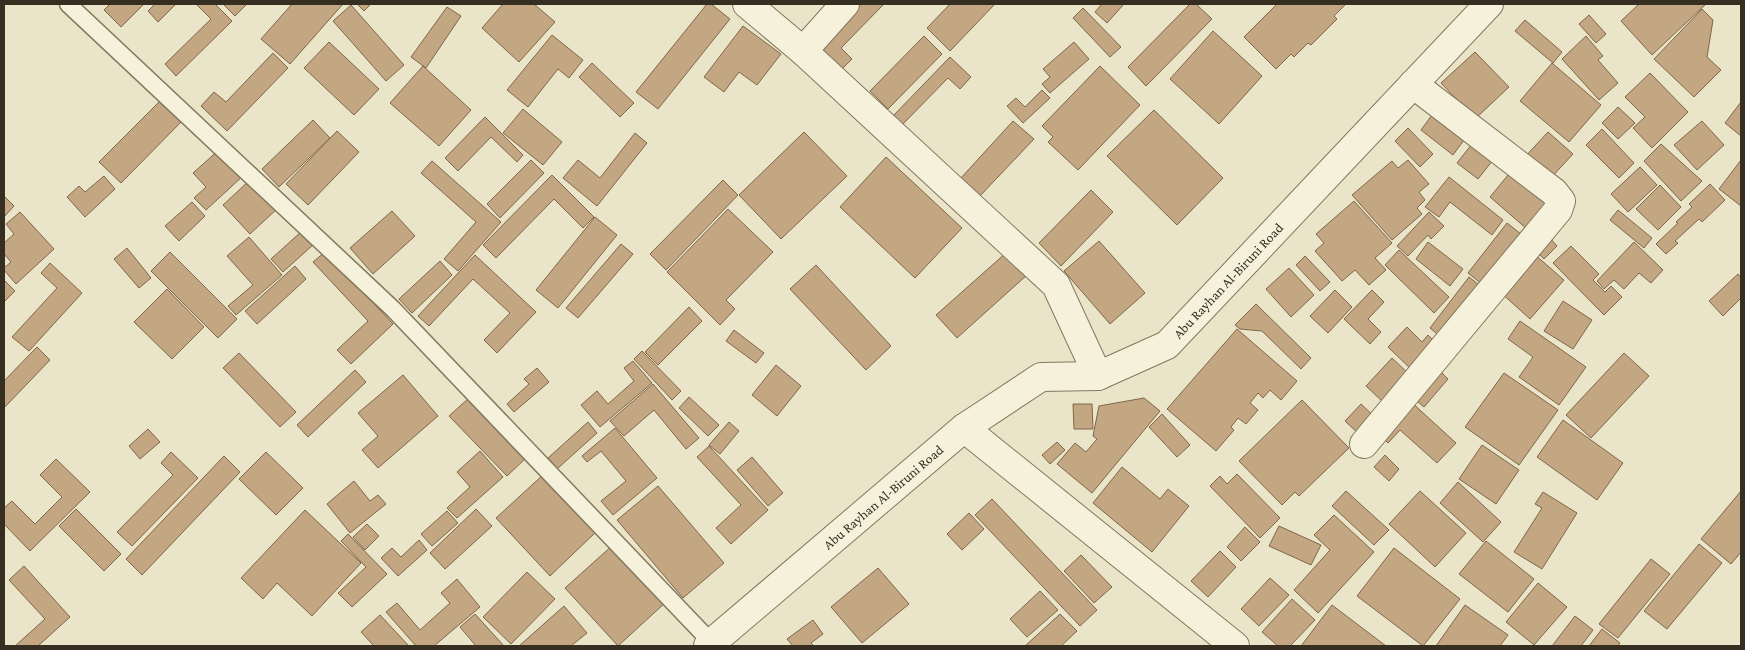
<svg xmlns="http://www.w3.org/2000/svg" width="1745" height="650" viewBox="0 0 1745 650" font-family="'Crimson Pro',serif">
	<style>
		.building { fill: #c3a783; stroke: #806648 }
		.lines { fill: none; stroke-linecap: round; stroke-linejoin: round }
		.service-casing { stroke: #84785f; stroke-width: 19 }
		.minor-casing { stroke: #84785f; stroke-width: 30 }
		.tertiary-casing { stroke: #84785f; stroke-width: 30 }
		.service { stroke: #f5f1db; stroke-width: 16 }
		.minor { stroke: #f5f1db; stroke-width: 28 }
		.tertiary { stroke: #f5f1db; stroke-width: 28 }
		.labels { text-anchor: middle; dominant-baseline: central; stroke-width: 5; stroke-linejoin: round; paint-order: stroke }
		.street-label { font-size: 14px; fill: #362e21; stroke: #f2eed7 }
	</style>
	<rect width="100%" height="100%" fill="#eae4c9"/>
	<!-- building -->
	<g class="building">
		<polygon points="110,4 144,4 121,27 104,10"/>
		<polygon points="155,4 176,4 158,22 148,11"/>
		<polygon points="196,4 215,4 232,21 176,76 165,64 211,19"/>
		<polygon points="223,4 247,4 235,16"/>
		<polygon points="292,4 343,4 290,64 261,39"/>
		<polygon points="357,4 371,4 364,11"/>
		<polygon points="503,4 534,4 555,22 519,62 482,28"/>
		<polygon points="707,4 711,4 730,19 658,109 636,92"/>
		<polygon points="861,4 884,4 841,48 852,59 840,71 817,49"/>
		<polygon points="950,4 995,4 950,51 927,28"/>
		<polygon points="1102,4 1124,4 1107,23 1095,12"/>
		<polygon points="1190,4 1196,4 1212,19 1146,86 1128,67"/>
		<polygon points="1277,4 1346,4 1334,16 1337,19 1311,45 1308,43 1294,57 1291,54 1276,69 1244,37"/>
		<polygon points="1639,4 1704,4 1705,5 1652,55 1621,21"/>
		<polygon points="351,5 404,65 386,81 333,21"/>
		<polygon points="447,7 461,16 426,68 411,57"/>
		<polygon points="1083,8 1121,47 1110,57 1073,18"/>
		<polygon points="1702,9 1713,20 1707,57 1721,70 1694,97 1654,59"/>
		<polygon points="1589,15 1606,34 1596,43 1579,24"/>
		<polygon points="1525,20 1562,52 1553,63 1515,31"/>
		<polygon points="743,26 781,54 757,85 739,72 724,92 704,77"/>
		<polygon points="1213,31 1262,76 1219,124 1170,79"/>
		<polygon points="552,35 583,60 569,78 558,69 528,107 507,90"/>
		<polygon points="924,36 942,54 888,109 870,91"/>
		<polygon points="1586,36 1603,56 1598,60 1618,83 1599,100 1562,59"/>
		<polygon points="329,42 379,89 354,115 304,68"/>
		<polygon points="1074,42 1089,59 1050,93 1042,84 1050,77 1043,69"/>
		<polygon points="1475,52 1509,87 1475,119 1441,83"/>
		<polygon points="273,53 288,68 227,131 201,106 214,92 226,102"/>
		<polygon points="950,57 971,77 960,89 948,78 902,125 893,116"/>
		<polygon points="592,63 634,103 620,117 579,77"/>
		<polygon points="1552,63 1601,105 1569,142 1520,101"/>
		<polygon points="423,66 471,110 439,146 390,103"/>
		<polygon points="1100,66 1140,105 1078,170 1048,142 1053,137 1042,126"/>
		<polygon points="1650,73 1688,112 1652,148 1633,128 1645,117 1625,97"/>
		<polygon points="1042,90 1050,98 1023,123 1007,106 1016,98 1025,107"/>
		<polygon points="165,96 186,117 121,183 99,162"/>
		<polygon points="1741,102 1741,136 1725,123"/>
		<polygon points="1618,107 1635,123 1618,139 1602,123"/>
		<polygon points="523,109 562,142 543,165 503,133"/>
		<polygon points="1154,110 1223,178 1177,225 1107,156"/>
		<polygon points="1432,115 1464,140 1453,155 1421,130"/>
		<polygon points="485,117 523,155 517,162 491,137 458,171 445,158"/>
		<polygon points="313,120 330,138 279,187 262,169"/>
		<polygon points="1013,121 1034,139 979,197 960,179"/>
		<polygon points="1702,121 1724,145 1697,170 1674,145"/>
		<polygon points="1408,128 1433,154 1420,167 1395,141"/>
		<polygon points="1602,129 1634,163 1619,178 1586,145"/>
		<polygon points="337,131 359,152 308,205 286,184"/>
		<polygon points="804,132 847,176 781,239 739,195"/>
		<polygon points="1548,132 1573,154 1548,181 1523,159"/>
		<polygon points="635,133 647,143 597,206 563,178 578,160 600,178"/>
		<polygon points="1472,144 1493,160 1478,179 1457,163"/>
		<polygon points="1661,144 1702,181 1681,201 1644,161"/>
		<polygon points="220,149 244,175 206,210 194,198 206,187 193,173"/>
		<polygon points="886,157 962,228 915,278 840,207"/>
		<polygon points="531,160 544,173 500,218 487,204"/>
		<polygon points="1408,160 1429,184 1419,192 1425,200 1417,208 1422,214 1392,240 1352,195 1392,161 1398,168"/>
		<polygon points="1741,160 1741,206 1719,189"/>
		<polygon points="432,161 501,222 458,271 444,259 476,222 421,173"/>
		<polygon points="1640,167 1657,185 1628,212 1611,194"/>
		<polygon points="1513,169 1551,202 1527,229 1490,197"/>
		<polygon points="552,175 594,217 583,228 554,199 496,258 483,245"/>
		<polygon points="104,176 115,189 85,217 67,197 79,186 85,192"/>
		<polygon points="1449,177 1503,220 1492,235 1450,202 1439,217 1425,207"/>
		<polygon points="251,179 278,208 250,234 223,205"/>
		<polygon points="723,180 738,195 666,270 650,254"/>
		<polygon points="1710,184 1725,200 1702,222 1699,219 1675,241 1678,243 1666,254 1656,244 1678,223 1676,222 1692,207 1689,204"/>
		<polygon points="1660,185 1681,207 1658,230 1636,209"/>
		<polygon points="1091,190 1113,212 1061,266 1039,243"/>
		<polygon points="4,196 14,206 4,217"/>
		<polygon points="1354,201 1392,243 1375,258 1386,270 1369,285 1355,270 1342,281 1315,251 1324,243 1316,234"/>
		<polygon points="192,202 205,216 179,241 165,226"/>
		<polygon points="728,209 773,252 726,300 735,309 720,325 667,272"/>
		<polygon points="1618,210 1652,238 1644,248 1610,220"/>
		<polygon points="392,211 415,236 373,274 350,248"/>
		<polygon points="20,212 54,249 16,284 4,270 4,268 11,262 4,254 4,243 14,234 6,224"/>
		<polygon points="1429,212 1444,226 1431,239 1428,235 1408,256 1397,246"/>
		<polygon points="595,217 617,235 558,308 536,290"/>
		<polygon points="1507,223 1526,238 1487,288 1468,273"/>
		<polygon points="302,231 314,244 283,272 271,259"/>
		<polygon points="1548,236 1557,246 1544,259 1535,250"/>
		<polygon points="249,237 282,275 236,315 228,306 253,285 227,256"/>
		<polygon points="1099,241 1145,293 1110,324 1064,271"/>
		<polygon points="1428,242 1463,269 1450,286 1416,259"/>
		<polygon points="1634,242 1663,270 1651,283 1639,273 1624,289 1614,280 1604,289 1597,281"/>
		<polygon points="621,244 633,254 578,318 566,308"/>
		<polygon points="1571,246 1599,274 1593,280 1605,292 1611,286 1622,297 1604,315 1553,263"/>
		<polygon points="127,248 151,278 139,288 114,259"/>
		<polygon points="1399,250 1449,297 1434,313 1385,265"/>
		<polygon points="170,252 237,319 218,338 151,271"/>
		<polygon points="325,252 393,324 351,364 337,350 368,321 313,262"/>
		<polygon points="1007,252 1027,275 957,338 936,315"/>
		<polygon points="1533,253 1564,280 1530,319 1499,291"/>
		<polygon points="475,255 536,312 497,353 484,340 510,313 473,279 429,326 418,316"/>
		<polygon points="1305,256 1330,282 1320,291 1296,265"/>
		<polygon points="440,261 452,275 412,313 399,299"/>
		<polygon points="50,263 82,293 29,351 12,337 57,288 41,273"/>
		<polygon points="816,265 891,346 866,370 790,289"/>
		<polygon points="295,266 306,279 257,324 245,311"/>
		<polygon points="1289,268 1314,295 1291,317 1266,289"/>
		<polygon points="1738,274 1741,278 1741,298 1723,316 1709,301"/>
		<polygon points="1469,277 1483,288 1443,339 1430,328"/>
		<polygon points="4,280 15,291 4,302"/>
		<polygon points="167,289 204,327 172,359 134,322"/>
		<polygon points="1335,290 1352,307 1328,333 1310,316"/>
		<polygon points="1372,290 1384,302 1368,319 1381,332 1370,344 1344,319"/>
		<polygon points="1563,301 1592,320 1573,349 1544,331"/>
		<polygon points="1256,304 1311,358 1301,369 1262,331 1240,329 1235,325"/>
		<polygon points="689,307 702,321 658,365 645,352"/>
		<polygon points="1520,321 1586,367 1559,405 1519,377 1533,357 1508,339"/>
		<polygon points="1407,327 1422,342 1428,335 1437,344 1412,370 1388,347"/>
		<polygon points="1237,329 1297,381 1281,400 1270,390 1263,398 1258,393 1250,403 1258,410 1246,424 1238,418 1231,427 1234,430 1216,451 1167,409"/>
		<polygon points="734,330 764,353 756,363 726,341"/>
		<polygon points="37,347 50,360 4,408 4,381"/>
		<polygon points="642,351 681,391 672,400 634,359"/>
		<polygon points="239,353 296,412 280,427 223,368"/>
		<polygon points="1624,353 1649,376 1591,438 1566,415"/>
		<polygon points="1392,358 1410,375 1384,403 1366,386"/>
		<polygon points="633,361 652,383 600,427 581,405 597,391 608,404 634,381 624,368"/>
		<polygon points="776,365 801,386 777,416 752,395"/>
		<polygon points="1436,367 1448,379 1424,407 1411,396"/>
		<polygon points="537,368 549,382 514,412 507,404 529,384 524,379"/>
		<polygon points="355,370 366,382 308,437 297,425"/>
		<polygon points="1504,373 1558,410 1519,465 1465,427"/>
		<polygon points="403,375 438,416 378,468 362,450 378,436 358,413"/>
		<polygon points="653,384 699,438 686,449 654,410 624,436 610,421"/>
		<polygon points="689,397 719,425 708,436 679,408"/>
		<polygon points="469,398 526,458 507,476 449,416"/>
		<polygon points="1144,398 1160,411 1092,493 1057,464 1075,443 1086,452 1097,439 1093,436 1099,406"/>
		<polygon points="1302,400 1349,448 1299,496 1295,492 1282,505 1239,461"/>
		<polygon points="1409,400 1456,443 1437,463 1400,430 1388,443 1378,433"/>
		<polygon points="1073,404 1092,404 1093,429 1074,429"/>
		<polygon points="1361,404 1377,419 1361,436 1345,421"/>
		<polygon points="1162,414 1190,445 1177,457 1149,427"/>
		<polygon points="1563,420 1623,463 1597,500 1537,457"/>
		<polygon points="588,422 597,433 557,469 548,458"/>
		<polygon points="729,422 739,431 720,454 709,445"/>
		<polygon points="615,428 657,478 613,515 601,501 626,481 601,451 587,462 582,456"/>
		<polygon points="148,429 160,442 140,459 129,446"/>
		<polygon points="1057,442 1065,450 1050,464 1042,455"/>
		<polygon points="1482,445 1519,470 1496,504 1459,479"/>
		<polygon points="709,446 768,510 731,544 716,528 741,505 697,457"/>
		<polygon points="480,451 503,477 457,518 447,508 470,487 457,472"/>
		<polygon points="171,452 198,478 132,546 117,532 173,475 161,463"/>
		<polygon points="266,452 303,488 276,515 239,479"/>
		<polygon points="1385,455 1399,469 1389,481 1374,467"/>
		<polygon points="224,456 240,472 142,575 126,559"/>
		<polygon points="752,457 783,493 768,506 737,470"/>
		<polygon points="56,459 90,492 30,551 4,524 4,508 12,501 35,524 62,497 40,475"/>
		<polygon points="1122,467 1160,499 1168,489 1189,506 1152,552 1093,503"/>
		<polygon points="544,474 597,531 550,576 496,518"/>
		<polygon points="1237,474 1280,518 1260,538 1210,486 1220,476 1227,484"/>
		<polygon points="354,481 370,501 378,495 386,504 350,533 327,504"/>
		<polygon points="1458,482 1501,522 1483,542 1440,503"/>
		<polygon points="658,486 724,563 683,598 617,520"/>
		<polygon points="1346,491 1389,530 1374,545 1332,506"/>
		<polygon points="1420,491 1466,533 1435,567 1389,524"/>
		<polygon points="1741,491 1741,552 1731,564 1701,539"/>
		<polygon points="1543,492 1577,513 1542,569 1514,552 1542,508 1535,504"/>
		<polygon points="992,499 1097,610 1080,626 975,515"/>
		<polygon points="76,509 121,554 104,571 59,526"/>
		<polygon points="476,509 492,526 445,569 430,553"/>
		<polygon points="305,510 361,563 312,616 277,583 263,599 241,578"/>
		<polygon points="447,511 458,523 432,546 421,534"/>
		<polygon points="969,513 984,529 962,550 947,534"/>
		<polygon points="1334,515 1374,552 1318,613 1294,590 1330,550 1314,535"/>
		<polygon points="367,524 379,536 365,550 353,537"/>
		<polygon points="1279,526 1321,545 1311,565 1269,546"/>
		<polygon points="1245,527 1260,542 1241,561 1227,547"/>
		<polygon points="348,534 387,574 352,607 338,593 366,567 341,541"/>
		<polygon points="419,540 427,550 398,576 381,558 392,548 401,557"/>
		<polygon points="1486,541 1534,579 1508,612 1459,574"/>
		<polygon points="614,544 666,602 618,646 565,588"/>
		<polygon points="1699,544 1722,563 1667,629 1644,611"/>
		<polygon points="1394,548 1460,599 1423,646 1357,596"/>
		<polygon points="1220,551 1236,567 1208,597 1191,581"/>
		<polygon points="1081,555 1112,587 1094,603 1064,571"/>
		<polygon points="1651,559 1670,574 1618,638 1599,624"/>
		<polygon points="24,566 70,617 38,646 15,646 45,619 9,580"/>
		<polygon points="878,568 909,604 862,643 831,607"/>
		<polygon points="527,572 555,599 511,644 483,617"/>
		<polygon points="1270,578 1289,595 1259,626 1241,609"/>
		<polygon points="457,579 480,607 434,646 416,646 386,612 397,603 420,630 450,603 441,593"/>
		<polygon points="1538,583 1567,607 1534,645 1506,622"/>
		<polygon points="1040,591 1058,610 1027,637 1010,619"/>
		<polygon points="1292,599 1315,620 1290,646 1278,646 1262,632"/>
		<polygon points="1332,605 1386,646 1301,646"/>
		<polygon points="1465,605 1508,635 1500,646 1436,646"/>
		<polygon points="564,606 587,633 571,646 519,646"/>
		<polygon points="475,614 504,646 476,646 460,627"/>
		<polygon points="1060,614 1077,631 1061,646 1025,646"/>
		<polygon points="380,615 409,646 374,646 361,632"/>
		<polygon points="1575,616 1593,630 1581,646 1552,646"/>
		<polygon points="813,620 823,634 811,643 814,646 793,646 787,639"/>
		<polygon points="1602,629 1620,643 1618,646 1589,646"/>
	</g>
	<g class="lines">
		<defs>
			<polyline id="service" points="68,4 393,309 712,643"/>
			<g id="minor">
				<polyline points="747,4 803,51 1056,285 1098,376"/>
				<polyline points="803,51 845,4"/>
				<polyline points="964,428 1235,646"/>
				<polyline points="1364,444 1558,210 1561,201 1554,192 1413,84"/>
			</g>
			<g id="tertiary">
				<path id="s1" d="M708,646L964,428L1041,377L1098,376L1167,345L1489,4"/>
			</g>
		</defs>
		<!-- service casing -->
		<use href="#service" class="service-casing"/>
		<!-- minor casing -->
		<use href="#minor" class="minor-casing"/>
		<!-- tertiary casing -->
		<use href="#tertiary" class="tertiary-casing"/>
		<!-- service -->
		<use href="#service" class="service"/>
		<!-- minor -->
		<use href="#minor" class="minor"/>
		<!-- tertiary -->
		<use href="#tertiary" class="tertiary"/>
	</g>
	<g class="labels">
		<!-- street labels -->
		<g class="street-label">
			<text stroke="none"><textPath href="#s1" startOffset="650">Abu Rayhan Al-Biruni Road</textPath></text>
			<text stroke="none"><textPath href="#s1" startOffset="230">Abu Rayhan Al-Biruni Road</textPath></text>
		</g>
	</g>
	<!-- border -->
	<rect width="1745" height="650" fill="none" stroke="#362e21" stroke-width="10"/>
</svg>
